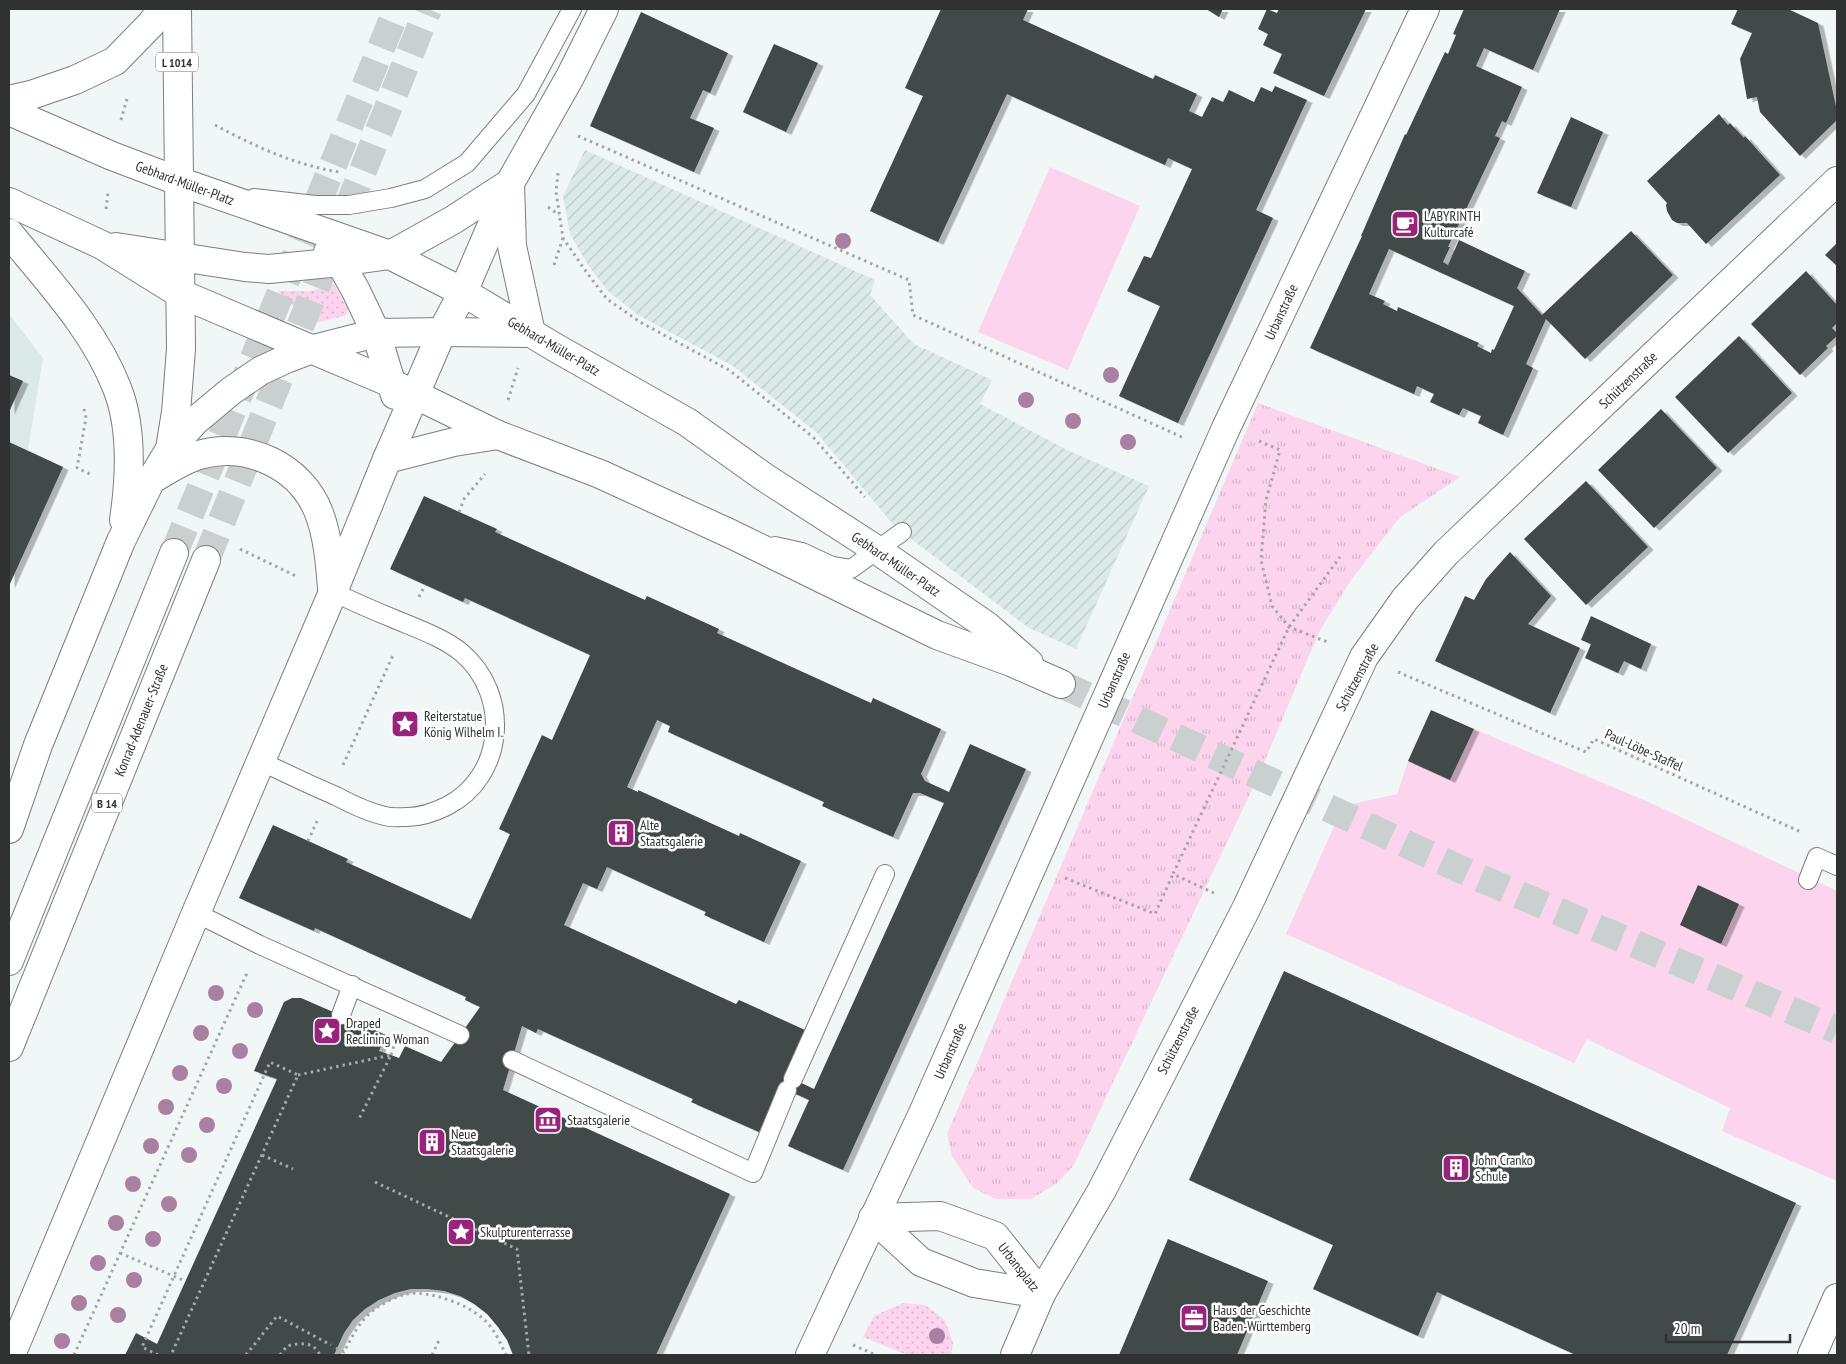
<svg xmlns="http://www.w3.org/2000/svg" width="1846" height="1364" viewBox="0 0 1846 1364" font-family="'PT Sans Narrow',sans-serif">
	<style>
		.built { fill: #dbeae9 }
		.industrial { fill: url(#industrial-furrows) }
		.grass { fill: url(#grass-dots) }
		.park { fill: url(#park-tufts) }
		.garden { fill: #fdd4ee }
		.building { fill: #434848; fill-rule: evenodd; filter: url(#shadow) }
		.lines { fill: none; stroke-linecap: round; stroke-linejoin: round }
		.secondary-tunnel { stroke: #cad0cf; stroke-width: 28; stroke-dasharray: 28 14; stroke-linecap: butt }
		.primary-tunnel { stroke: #cad0cf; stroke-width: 28; stroke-dasharray: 28 14; stroke-linecap: butt }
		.service-casing { stroke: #7a7f7f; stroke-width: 20 }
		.minor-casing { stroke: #7a7f7f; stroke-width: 30 }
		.secondary-casing { stroke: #7a7f7f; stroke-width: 30 }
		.primary-casing { stroke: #7a7f7f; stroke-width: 30 }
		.path { stroke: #a3a8a7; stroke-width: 3; stroke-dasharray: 2.5 4; stroke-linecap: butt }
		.service { stroke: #fff; stroke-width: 18 }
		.minor { stroke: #fff; stroke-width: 28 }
		.secondary { stroke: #fff; stroke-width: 28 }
		.primary { stroke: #fff; stroke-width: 28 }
		.tree { fill: #a980a1 }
		.labels { text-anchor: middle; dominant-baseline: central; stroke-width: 5; stroke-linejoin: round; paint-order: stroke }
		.shield { fill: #fff; stroke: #6e7070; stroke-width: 1 }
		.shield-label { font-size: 12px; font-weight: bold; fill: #303232 }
		.street-label { font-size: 14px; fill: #303232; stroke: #fff }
		.poi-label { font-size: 14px; fill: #303232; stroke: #fff; text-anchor: start }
	</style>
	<defs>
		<pattern id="industrial-furrows" width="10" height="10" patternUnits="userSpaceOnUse" patternTransform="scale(1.25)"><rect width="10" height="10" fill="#dbeae9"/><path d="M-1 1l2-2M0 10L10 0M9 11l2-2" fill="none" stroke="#bcc9c8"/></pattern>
		<pattern id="grass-dots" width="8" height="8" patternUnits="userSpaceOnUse" patternTransform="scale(1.25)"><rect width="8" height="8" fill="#fdd4ee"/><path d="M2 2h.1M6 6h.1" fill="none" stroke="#d9b6cd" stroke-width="1.8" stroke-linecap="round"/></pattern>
		<pattern id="park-tufts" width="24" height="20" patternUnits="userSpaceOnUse" patternTransform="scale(1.25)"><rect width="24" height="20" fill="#fdd4ee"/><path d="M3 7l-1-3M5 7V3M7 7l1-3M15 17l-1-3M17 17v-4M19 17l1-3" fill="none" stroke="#d9b6cd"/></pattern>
		<filter id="shadow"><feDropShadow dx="5.5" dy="3" stdDeviation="0" flood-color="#0004"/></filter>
	</defs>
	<rect width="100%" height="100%" fill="#f0f7f6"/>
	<!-- built -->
	<polygon class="built" points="9,314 43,358 28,450 63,467 9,586"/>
	<!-- industrial -->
	<polygon class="industrial" points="585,150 875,280 870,295 914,344 992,380 980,404 1067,450 1149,486 1076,649 1029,628 902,532 892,523 816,432 733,366 638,315 608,291 588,265 570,234 563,196"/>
	<!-- grass -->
	<g class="grass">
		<polygon points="334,284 348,309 347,313 344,316 311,324 278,291 311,291"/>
		<polygon points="903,1303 925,1305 945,1320 953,1343 951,1355 908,1355 863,1337 874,1316"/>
	</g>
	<!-- park -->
	<polygon class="park" points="1258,403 1460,477 1399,518 1351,580 1319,632 1258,777 1074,1165 1056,1184 1031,1199 996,1199 973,1188 952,1156 947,1134"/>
	<!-- garden -->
	<g class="garden">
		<polygon points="1050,167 1140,206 1068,370 978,332"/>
		<polygon points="1474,729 1651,803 1837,891 1837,1181 1722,1131 1730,1108 1587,1039 1574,1063 1286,934 1343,806 1397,794 1408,761 1450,780"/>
	</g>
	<!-- building -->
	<g class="building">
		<polygon points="941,9 1028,9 1023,20 1153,79 1155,75 1197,94 1189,111 1202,117 1212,97 1223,102 1229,90 1254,102 1261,87 1272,92 1275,86 1307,100 1256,210 1273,218 1178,423 1119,396 1160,306 1127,291 1144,256 1151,258 1192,169 1168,158 1165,165 1007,94 938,242 870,211 923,96 905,88"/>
		<polygon points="1206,9 1223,9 1219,17"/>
		<polygon points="1267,9 1277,13 1279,9 1366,9 1324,96 1273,73 1282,54 1263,45 1268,34 1258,29"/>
		<path d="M1464,9H1560L1533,70L1484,48L1476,66L1522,87L1506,123L1502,121L1495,136L1500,138L1448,247H1450L1443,262L1448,265L1459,240L1525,271L1517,288L1542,315L1631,231L1673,275L1585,359L1546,319L1526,364L1533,368L1503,435L1478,423L1481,416L1463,408L1459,415L1430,402L1434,394L1417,386L1414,394L1310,348L1362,236H1361L1405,134L1406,135L1445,52L1448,54L1456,35L1453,34ZM1389,249L1514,306L1494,350L1492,349L1491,353L1477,346L1479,343L1398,307L1397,311L1383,304L1385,301L1369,294Z"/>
		<polygon points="1738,9 1788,9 1818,23 1837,111 1837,120 1800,156 1760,112 1757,97 1747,99 1740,59 1752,33 1731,24"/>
		<polygon points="641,12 728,53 710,93 703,90 690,118 714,128 694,172 590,126"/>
		<polygon points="774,44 818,63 786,132 743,112"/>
		<polygon points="1719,114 1728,125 1730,123 1744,138 1745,136 1780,175 1706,244 1687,223 1677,223 1672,220 1667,211 1666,205 1667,203 1647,181"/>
		<polygon points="1571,117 1603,132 1571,207 1537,193"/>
		<polygon points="1837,243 1837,266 1825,255"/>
		<polygon points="1806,271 1837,305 1837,323 1832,328 1837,333 1837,336 1826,346 1828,348 1800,375 1751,324"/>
		<polygon points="1739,336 1792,393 1728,453 1675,397"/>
		<polygon points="9,375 23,381 9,412"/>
		<polygon points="1661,409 1717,468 1654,528 1598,470"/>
		<polygon points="9,442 63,467 9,586"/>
		<polygon points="1586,481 1648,547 1586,605 1524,539"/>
		<path d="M424,496L497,529L495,532L645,600L647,596L719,629L717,633L871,703L873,698L941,729L921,774L925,781L949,792L970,744L1026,769L843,1170L788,1146L809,1100L787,1090H778L759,1132L691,1102L693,1099L538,1029L536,1033L522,1026L503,1090L730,1194L656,1355H513L507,1340L498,1327L487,1314L474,1304L460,1296L444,1291L427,1289H411L395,1293L379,1300L365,1309L353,1320L344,1333L334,1355H125L136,1333L157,1344L277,1079L254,1071L284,1002L292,998H301L386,1035L379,1051L391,1055L399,1058L405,1046L441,1062L480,1007L465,1000L466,997L315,928L314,931L239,898L273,825L348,859L346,862L471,919L510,834L499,829L542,735L552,740L590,655L465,598L463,602L390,569ZM657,720L670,726L668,732L824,802L822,806L893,837L913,793H920L944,803L814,1089L793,1079L786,1072L805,1030L739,1000L736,1004L564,925L583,883L597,889L607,867L706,912L704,915L764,942L801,861L740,833L739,836L638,790V792L627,787Z"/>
		<polygon points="1510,552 1551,596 1528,624 1580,648 1550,713 1435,661 1465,596 1474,600 1486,579"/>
		<polygon points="1591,616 1651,644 1641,669 1624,661 1618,673 1585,658 1591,644 1581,640"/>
		<polygon points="1431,710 1474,729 1450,780 1408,761"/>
		<polygon points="1698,885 1739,904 1721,944 1680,925"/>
		<polygon points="1284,971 1796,1203 1727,1355 1576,1355 1437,1292 1418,1336 1313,1289 1333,1245 1189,1180"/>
		<polygon points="1168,1239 1268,1281 1237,1355 1119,1355"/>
	</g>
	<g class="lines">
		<!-- secondary-tunnel -->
		<polyline class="secondary-tunnel" points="1061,684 1475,876 1837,1030"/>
		<!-- primary-tunnel -->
		<g class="primary-tunnel">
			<polyline points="174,553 397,9"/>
			<polyline points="206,560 428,9"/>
		</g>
		<defs>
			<g id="service">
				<polyline points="254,198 315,205 349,205 391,198 425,189 467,163 526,94 572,9"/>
				<polyline points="775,546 802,552 832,566 851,569 902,532"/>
				<path d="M260,761C285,773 310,785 336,796C351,804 367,812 385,816C392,818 400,817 407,817C421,817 435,812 447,806C505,776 511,695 462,653C443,637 415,628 392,618C372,610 352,601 333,592"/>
				<polyline points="1808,880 1817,857 1837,866"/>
				<polyline points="196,913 260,945 460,1035"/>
				<polyline points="341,1015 352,985"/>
				<polyline points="512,1060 753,1173 787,1090"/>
				<polyline points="793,1079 885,874"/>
			</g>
			<g id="minor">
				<polyline points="873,1218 940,1216 995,1236 1041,1294"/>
				<polyline points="873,1218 921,1262 974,1283 1041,1294"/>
				<polyline points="810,1355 923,1113 1226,428 1425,9"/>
				<polyline points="1015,1355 1041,1294 1102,1190 1246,909 1364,657 1405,599 1446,553 1837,181"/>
				<polyline points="1812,1355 1837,1298"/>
			</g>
			<g id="secondary">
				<polyline points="510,183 512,246 531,333"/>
				<polyline points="463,292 556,348 687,422 764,477 877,550 987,626 1029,663"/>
				<polyline points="442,332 529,333"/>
				<polyline points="416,395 498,435 600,474 731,534 937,635 1011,662 1061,684"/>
				<polyline points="387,459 454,442 498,435"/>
			</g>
			<g id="primary">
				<polyline points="9,100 31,95 75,80 115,61 151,24 162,9"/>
				<polyline points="9,111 112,156 178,181 390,255 463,292"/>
				<polyline points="9,202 102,245 179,293 391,383 416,395"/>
				<path d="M9,233C48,281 94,329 117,388C133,428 130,479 124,520"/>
				<polyline points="116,247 245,267 269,269 340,262 390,255 453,220 510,183"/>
				<polyline points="328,252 340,262 356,291 376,333 395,395"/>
				<polyline points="170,449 176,412 181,349 177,9"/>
				<path d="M151,480C166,471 182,460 199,455C247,441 301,466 319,513C328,537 330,563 332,588"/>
				<polyline points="9,829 38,745 121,541 151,480 170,449 195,421 231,391 260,371 286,359 310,350 376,333 442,332"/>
				<polyline points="9,961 174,553"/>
				<polyline points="9,1047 206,560"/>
				<polyline points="11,1355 196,913 333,592 387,459 442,332 463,292 510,183 570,77 604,9"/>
			</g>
		</defs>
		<!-- service casing -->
		<use href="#service" class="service-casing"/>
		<!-- minor casing -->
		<use href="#minor" class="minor-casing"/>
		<!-- secondary casing -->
		<use href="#secondary" class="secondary-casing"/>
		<!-- primary casing -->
		<use href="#primary" class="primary-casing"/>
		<!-- path -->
		<g class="path">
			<polyline points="121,120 128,95"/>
			<path d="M215,125C254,146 295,165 339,172"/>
			<polyline points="578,136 909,280 913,315 1184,438"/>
			<polyline points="558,173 556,192 563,238 587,273 607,299 640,322 729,370 813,437 865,497"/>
			<polyline points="548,207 559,215"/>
			<polyline points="106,209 108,193"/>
			<polyline points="554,265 563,238"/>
			<polyline points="508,400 518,368"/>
			<polyline points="84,409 86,418 77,468 92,475"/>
			<polyline points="1259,441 1280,450 1266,500 1261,560 1272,606 1289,627 1330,643"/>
			<polyline points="459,512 464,499 485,474"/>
			<polyline points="240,549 296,576"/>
			<polyline points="419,597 425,585"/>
			<polyline points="1398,672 1586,752 1594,739 1801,832"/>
			<polyline points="343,765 394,653"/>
			<polyline points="308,841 317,821"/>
			<polyline points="1065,878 1155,914 1173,874"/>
			<polyline points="1214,893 1173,874 1289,627 1340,557"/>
			<polyline points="391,1055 396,1039"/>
			<polyline points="298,1075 391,1055 359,1119"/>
			<polyline points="262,1155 293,1169"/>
			<polyline points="375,1182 517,1249 529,1355"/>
			<polyline points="120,1253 185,1281"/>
			<polyline points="853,1345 876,1355"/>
			<path d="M336,1348L344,1352C353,1335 361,1318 378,1307C385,1302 398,1296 406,1294C428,1290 464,1303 481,1317C493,1326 500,1342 506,1355"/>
			<polyline points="74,1355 247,973"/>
			<polyline points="158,1355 142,1347 270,1062 298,1075 171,1355"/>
			<polyline points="246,1355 277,1316 331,1345"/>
			<path d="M280,1355L287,1346C299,1343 314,1341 320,1355"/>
			<polyline points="432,1355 440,1338"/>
		</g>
		<!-- service -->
		<use href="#service" class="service"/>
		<!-- minor -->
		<use href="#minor" class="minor"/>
		<!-- secondary -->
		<use href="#secondary" class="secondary"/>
		<!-- primary -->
		<use href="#primary" class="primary"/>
	</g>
	<!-- trees -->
	<g class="tree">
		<circle cx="843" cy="241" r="8"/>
		<circle cx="1111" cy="375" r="8"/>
		<circle cx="1026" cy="400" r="8"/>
		<circle cx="1073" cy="421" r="8"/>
		<circle cx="1128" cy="442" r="8"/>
		<circle cx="216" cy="993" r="8"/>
		<circle cx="255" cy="1010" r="8"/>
		<circle cx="201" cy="1033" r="8"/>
		<circle cx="240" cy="1051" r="8"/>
		<circle cx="180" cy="1073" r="8"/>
		<circle cx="224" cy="1086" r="8"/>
		<circle cx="166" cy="1107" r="8"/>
		<circle cx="207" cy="1125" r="8"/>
		<circle cx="151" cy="1146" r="8"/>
		<circle cx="189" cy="1155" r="8"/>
		<circle cx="133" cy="1184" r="8"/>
		<circle cx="169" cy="1204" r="8"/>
		<circle cx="116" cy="1223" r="8"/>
		<circle cx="153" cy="1239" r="8"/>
		<circle cx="98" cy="1263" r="8"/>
		<circle cx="134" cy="1280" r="8"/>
		<circle cx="79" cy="1303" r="8"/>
		<circle cx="118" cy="1315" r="8"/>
		<circle cx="937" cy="1336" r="8"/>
		<circle cx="62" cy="1341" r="8"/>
	</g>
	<!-- icons -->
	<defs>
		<symbol id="cafe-square" viewBox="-11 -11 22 22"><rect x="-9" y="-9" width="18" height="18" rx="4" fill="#99227d" stroke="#fff"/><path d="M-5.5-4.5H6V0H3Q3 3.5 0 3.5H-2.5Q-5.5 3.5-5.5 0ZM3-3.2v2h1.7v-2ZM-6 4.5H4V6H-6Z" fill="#fff"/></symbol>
		<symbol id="sight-square" viewBox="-11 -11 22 22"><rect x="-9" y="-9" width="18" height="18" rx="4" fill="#99227d" stroke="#fff"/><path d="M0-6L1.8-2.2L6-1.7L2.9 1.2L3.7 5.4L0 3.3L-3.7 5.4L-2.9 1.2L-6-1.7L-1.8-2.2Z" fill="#fff"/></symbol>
		<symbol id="building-square" viewBox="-11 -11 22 22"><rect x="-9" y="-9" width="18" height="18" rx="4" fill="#99227d" stroke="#fff"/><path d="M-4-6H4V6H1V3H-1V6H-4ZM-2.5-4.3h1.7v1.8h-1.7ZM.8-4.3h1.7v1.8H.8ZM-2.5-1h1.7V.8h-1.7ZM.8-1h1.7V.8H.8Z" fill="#fff"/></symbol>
		<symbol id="museum-square" viewBox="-11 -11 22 22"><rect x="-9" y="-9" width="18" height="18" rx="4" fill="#99227d" stroke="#fff"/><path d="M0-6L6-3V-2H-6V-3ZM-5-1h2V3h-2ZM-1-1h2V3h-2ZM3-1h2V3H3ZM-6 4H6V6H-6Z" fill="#fff"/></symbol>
		<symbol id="office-square" viewBox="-11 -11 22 22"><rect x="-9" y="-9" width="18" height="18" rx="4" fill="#99227d" stroke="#fff"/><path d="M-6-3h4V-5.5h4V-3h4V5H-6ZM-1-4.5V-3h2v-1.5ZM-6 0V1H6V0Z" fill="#fff"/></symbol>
	</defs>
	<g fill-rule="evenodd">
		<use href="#cafe-square" x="1389" y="208" width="32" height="32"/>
		<use href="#sight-square" x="389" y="708" width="32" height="32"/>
		<use href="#building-square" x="605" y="817" width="32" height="32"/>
		<use href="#sight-square" x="311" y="1015" width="32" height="32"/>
		<use href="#museum-square" x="532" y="1104" width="32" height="32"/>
		<use href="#building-square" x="416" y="1126" width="32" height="32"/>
		<use href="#building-square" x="1440" y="1152" width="32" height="32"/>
		<use href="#sight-square" x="445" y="1216" width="32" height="32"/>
		<use href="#office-square" x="1178" y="1302" width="32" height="32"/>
	</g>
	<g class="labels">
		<!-- shield labels -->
		<g class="shield">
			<rect x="156" y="52.5" width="42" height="19" rx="4"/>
			<rect x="92" y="793.5" width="30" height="19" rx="4"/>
		</g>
		<g class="shield-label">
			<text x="177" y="62">L 1014</text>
			<text x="107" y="803">B 14</text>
		</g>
		<!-- street labels -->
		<g class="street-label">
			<text transform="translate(185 183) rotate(20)">Gebhard-Müller-Platz</text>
			<text transform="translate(1281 312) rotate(-65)">Urbanstraße</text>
			<text transform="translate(554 346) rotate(30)">Gebhard-Müller-Platz</text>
			<text transform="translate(1628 380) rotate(-44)">Schützenstraße</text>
			<text transform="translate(896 564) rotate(34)">Gebhard-Müller-Platz</text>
			<text transform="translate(1357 677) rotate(-62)">Schützenstraße</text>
			<text transform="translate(1114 680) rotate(-66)">Urbanstraße</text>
			<text transform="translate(141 720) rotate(-68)">Konrad-Adenauer-Straße</text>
			<text transform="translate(1644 750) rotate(24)">Paul-Löbe-Staffel</text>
			<text transform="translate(1178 1040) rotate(-63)">Schützenstraße</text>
			<text transform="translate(950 1051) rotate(-66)">Urbanstraße</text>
			<text transform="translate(1019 1267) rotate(52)">Urbansplatz</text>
		</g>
		<!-- poi labels -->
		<g class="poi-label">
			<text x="1424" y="216">LABYRINTH<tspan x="1424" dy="16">Kulturcafé</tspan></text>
			<text x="424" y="716">Reiterstatue<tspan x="424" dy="16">König Wilhelm I.</tspan></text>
			<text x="640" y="825">Alte<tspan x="640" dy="16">Staatsgalerie</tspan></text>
			<text x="346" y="1023">Draped<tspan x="346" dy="16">Reclining Woman</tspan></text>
			<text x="567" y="1120">Staatsgalerie</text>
			<text x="451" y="1134">Neue<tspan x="451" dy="16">Staatsgalerie</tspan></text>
			<text x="1475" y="1160">John Cranko<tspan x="1475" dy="16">Schule</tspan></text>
			<text x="480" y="1232">Skulpturenterrasse</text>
			<text x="1213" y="1310">Haus der Geschichte<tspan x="1213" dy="16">Baden-Württemberg</tspan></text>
		</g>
	</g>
	<!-- border -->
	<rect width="1846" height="1364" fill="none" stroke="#303232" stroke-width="20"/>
	<!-- scale -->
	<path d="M1666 1334v8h124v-8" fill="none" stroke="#303232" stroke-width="2.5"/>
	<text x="1674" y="1334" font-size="15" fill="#303232" stroke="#ffffff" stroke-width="4" paint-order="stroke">20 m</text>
</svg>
